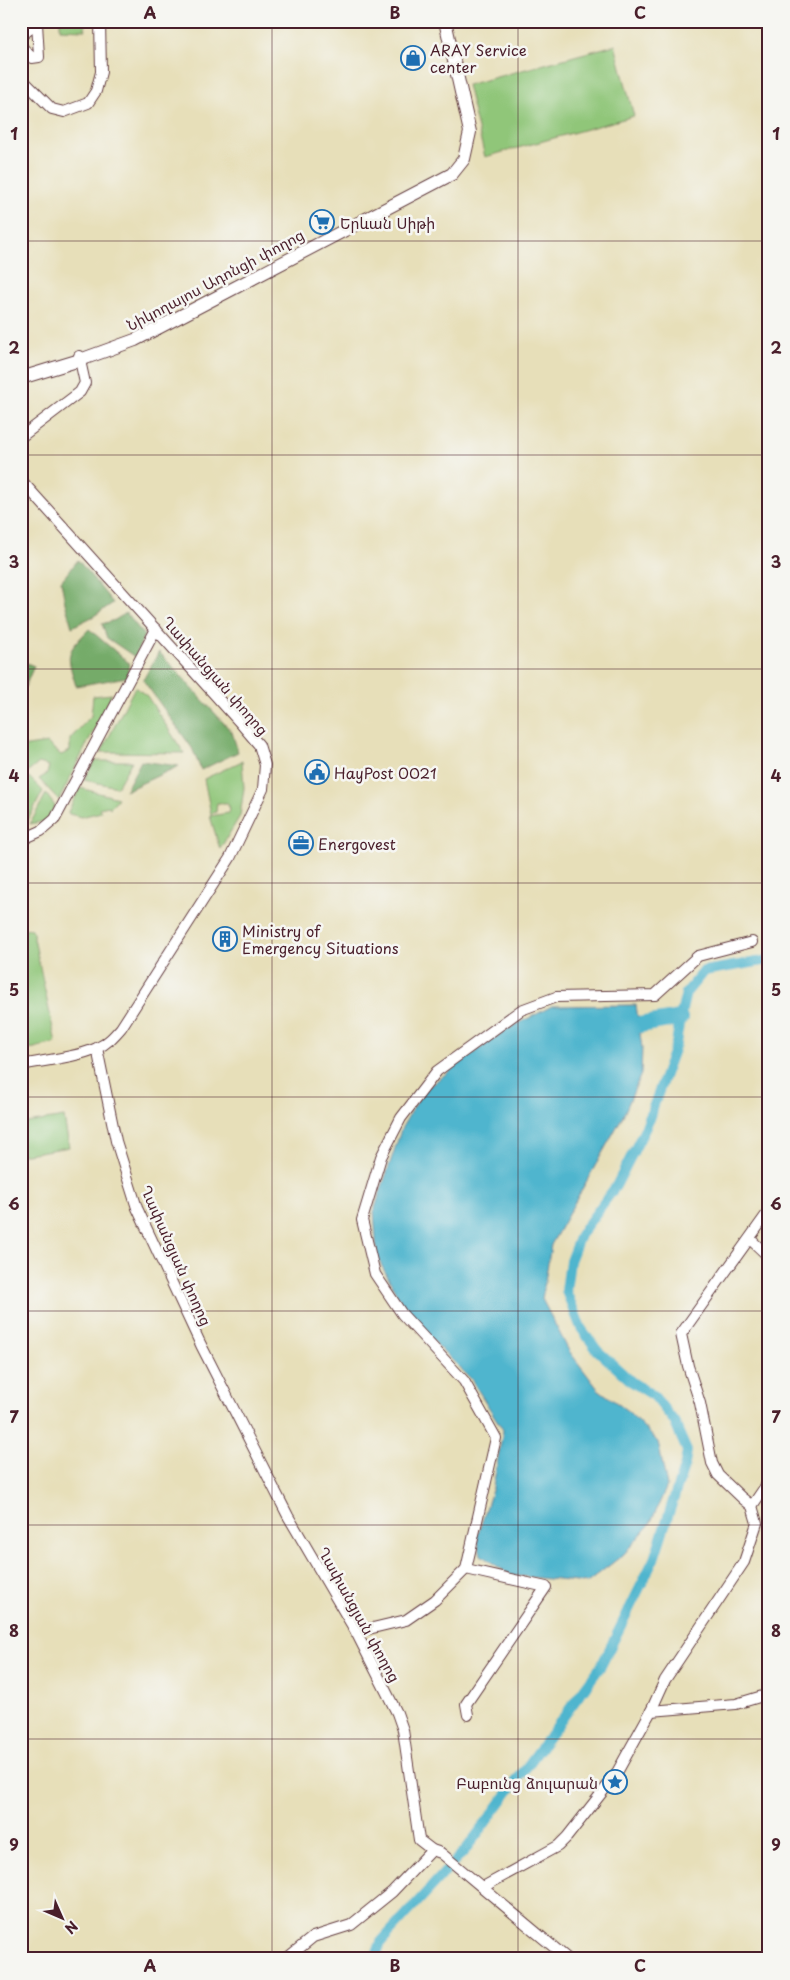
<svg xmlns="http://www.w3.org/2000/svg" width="790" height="1980" viewBox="0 0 790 1980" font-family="'Playpen Sans','Noto Sans Armenian',sans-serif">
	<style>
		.green { fill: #90c679; stroke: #6d7252 }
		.forest { fill: #74ab69; stroke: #5f654a }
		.water { fill: #4fb5ce; stroke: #4c6a7c }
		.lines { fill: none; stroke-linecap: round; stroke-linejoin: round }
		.canal { stroke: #4fb5ce; stroke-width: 10 }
		.river { stroke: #4fb5ce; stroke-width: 16 }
		.minor-casing { stroke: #623c40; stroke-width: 12 }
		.tertiary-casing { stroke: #623c40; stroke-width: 14 }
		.minor { stroke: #fff; stroke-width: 10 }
		.tertiary { stroke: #fff; stroke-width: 12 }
		.grid { fill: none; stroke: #4a1f2b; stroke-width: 1; stroke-opacity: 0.55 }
		.labels { text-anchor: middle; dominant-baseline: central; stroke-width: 5; stroke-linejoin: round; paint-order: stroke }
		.poi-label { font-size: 15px; fill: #4a1f2b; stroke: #f6f6f2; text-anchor: start }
		.street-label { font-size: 15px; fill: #4a1f2b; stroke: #f6f6f2 }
		.neatline { fill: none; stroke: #4a1f2b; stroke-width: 2 }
		.grid-label { font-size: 16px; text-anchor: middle; font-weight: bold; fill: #4a1f2b }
	</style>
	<rect width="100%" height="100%" fill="#f6f6f2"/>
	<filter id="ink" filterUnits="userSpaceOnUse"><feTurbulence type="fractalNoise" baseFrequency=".02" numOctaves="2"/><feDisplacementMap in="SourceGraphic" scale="10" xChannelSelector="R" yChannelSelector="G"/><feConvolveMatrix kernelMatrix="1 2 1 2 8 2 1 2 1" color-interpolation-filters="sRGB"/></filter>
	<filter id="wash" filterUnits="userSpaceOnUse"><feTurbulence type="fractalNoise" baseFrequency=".0096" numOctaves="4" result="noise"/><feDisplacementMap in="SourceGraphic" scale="20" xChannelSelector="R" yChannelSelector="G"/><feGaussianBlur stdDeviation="1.12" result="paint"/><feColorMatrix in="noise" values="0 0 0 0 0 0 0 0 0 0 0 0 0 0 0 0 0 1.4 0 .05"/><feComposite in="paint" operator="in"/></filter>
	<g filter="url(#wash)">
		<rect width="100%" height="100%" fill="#e7dfb9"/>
		<!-- green -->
		<g class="green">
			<polygon points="60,21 85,21 85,30 60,29"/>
			<polygon points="615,45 634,116 485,157 467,85"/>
			<polygon points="135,687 147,696 184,753 101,752"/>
			<polygon points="112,694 59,800 39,779 47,774 49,766 39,763 21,778 21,747 47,743 61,755 70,751 70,739 91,716 93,696"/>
			<polygon points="95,761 132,761 117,787 84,780"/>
			<polygon points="242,761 244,788 240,816 220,849 210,816 229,813 228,803 217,803 216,812 211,814 204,779"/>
			<polygon points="29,777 43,791 26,824 21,824 21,784"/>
			<polygon points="80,788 118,798 110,808 109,806 99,808 101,812 81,817 69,814 68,812"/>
			<polygon points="46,794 55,806 46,821 30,824"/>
			<polygon points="21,928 32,929 56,1043 21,1051"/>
			<polygon points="64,1117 69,1147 21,1155 21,1124"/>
		</g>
		<!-- forest -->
		<g class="forest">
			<polygon points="78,560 113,603 94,616 72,627 65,603 61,581"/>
			<polygon points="126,613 144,635 135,657 107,638 102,624 115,620"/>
			<path d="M89,629L129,663L127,677L76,686C66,653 65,654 89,629Z"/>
			<polygon points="159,652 232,732 238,752 201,770 192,748 143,680"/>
			<polygon points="21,655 24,662 34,666 21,696"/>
			<polygon points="141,761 179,766 125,791"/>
		</g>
		<!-- water -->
		<polygon class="water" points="636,1005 642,1048 641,1074 624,1114 551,1245 542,1299 569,1351 598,1389 629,1412 658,1442 667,1486 650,1524 624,1554 587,1583 510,1575 481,1555 477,1537 493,1487 503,1430 471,1379 409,1317 377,1257 374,1211 402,1127 424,1090 504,1031 552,1006"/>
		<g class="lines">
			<!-- canal -->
			<polyline class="canal" points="375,1959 381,1942 467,1848 601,1666 654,1559 685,1464 687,1451 674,1421 654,1396 632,1382 597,1350 581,1328 566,1291 570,1261 580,1235 616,1186 646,1127 676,1044 680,1018 686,993 704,971 769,960"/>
			<!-- river -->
			<polyline class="river" points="639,1025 680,1018"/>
		</g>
	</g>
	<g filter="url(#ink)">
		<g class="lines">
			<defs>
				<g id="minor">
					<polyline points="21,36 37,23 39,57 32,58 21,46"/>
					<polyline points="21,78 52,109 64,112 88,103 96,91 101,72 100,21"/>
					<polyline points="21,437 80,392 85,383 79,356"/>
					<path d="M21,480L242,725L259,745L265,765L263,789L230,858L121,1028C114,1036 107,1044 97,1048C74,1058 46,1060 21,1065"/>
					<polyline points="21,840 41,831 55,819 156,629"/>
					<polyline points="97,1048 116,1141 137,1208 201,1345 288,1516 356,1632 397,1713 403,1730 419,1840 432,1850 441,1853 568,1959"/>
					<polyline points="750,1239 769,1257"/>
					<polyline points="752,1506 769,1481"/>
					<polyline points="466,1569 546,1587 466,1704 468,1715"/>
					<polyline points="356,1632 406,1620 435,1600 466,1569 496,1438 464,1381 402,1314 375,1274 362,1220 381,1157 401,1118 437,1071 521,1010 556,997 655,995 698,956 752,942"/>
					<polyline points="651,1711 736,1704 769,1694"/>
					<polyline points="483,1887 558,1846 567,1837 615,1776 651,1711 665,1680 744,1562 757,1523 752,1506 742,1498 718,1475 712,1463 700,1403 688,1366 681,1334 769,1211"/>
					<polyline points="286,1959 313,1937 351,1925 392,1892 432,1850"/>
				</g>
				<polyline id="tertiary" points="21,378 80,360 135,340 452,174 464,159 470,132 445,21"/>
			</defs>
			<!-- minor casing -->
			<use href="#minor" class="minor-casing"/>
			<!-- tertiary casing -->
			<use href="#tertiary" class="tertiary-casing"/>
			<!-- minor -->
			<use href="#minor" class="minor"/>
			<!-- tertiary -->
			<use href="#tertiary" class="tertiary"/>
		</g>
	</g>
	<!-- grid -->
	<path class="grid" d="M272,21V1959M518,21V1959M21,241H769M21,455H769M21,669H769M21,883H769M21,1097H769M21,1311H769M21,1525H769M21,1739H769"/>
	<!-- icons -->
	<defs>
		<symbol id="shop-ring" viewBox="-11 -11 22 22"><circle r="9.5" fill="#f6f6f2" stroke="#1f6fb2" stroke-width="1.5"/><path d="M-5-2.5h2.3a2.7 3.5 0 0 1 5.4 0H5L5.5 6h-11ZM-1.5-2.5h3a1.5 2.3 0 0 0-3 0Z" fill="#1f6fb2"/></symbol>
		<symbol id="supermarket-ring" viewBox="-11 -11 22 22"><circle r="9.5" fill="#f6f6f2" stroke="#1f6fb2" stroke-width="1.5"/><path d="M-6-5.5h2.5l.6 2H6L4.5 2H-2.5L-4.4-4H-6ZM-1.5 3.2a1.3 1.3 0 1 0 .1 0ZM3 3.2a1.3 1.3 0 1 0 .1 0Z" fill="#1f6fb2"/></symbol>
		<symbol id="civic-ring" viewBox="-11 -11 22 22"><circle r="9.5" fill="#f6f6f2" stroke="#1f6fb2" stroke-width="1.5"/><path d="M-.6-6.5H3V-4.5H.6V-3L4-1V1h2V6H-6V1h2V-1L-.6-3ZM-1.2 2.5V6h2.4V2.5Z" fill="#1f6fb2"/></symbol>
		<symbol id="office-ring" viewBox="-11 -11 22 22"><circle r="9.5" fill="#f6f6f2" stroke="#1f6fb2" stroke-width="1.5"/><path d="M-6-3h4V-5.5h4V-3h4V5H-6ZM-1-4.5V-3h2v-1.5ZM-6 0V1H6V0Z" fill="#1f6fb2"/></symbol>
		<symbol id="building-ring" viewBox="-11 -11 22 22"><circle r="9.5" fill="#f6f6f2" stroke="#1f6fb2" stroke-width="1.5"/><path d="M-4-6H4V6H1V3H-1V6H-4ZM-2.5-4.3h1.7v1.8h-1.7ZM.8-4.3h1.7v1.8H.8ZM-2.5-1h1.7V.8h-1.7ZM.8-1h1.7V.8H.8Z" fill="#1f6fb2"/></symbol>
		<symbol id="sight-ring" viewBox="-11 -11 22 22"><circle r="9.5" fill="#f6f6f2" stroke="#1f6fb2" stroke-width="1.5"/><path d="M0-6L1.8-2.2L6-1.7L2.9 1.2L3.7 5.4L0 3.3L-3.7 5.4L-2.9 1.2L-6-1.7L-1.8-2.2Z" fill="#1f6fb2"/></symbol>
	</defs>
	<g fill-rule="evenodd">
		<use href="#shop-ring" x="399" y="44" width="28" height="28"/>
		<use href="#supermarket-ring" x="308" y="208" width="28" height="28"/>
		<use href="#civic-ring" x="303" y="758" width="28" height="28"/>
		<use href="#office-ring" x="287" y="829" width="28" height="28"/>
		<use href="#building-ring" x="211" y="925" width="28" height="28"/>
		<use href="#sight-ring" x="601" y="1768" width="28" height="28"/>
	</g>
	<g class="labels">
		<!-- poi labels -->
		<g class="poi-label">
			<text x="430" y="49">ARAY Service<tspan x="430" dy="17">center</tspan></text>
			<text x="340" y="222">Երևան Սիթի</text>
			<text x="334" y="772">HayPost 0021</text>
			<text x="318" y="843">Energovest</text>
			<text x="242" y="930">Ministry of<tspan x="242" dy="17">Emergency Situations</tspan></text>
			<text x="598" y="1782" text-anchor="end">Բաբունց ձուլարան</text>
		</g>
		<!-- street labels -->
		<g class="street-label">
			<text transform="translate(215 279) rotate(-28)">Նիկողայոս Ադոնցի փողոց</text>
			<text transform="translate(216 675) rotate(49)">Ղափանցյան փողոց</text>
			<text transform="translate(177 1255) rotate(66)">Ղափանցյան փողոց</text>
			<text transform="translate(360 1614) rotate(61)">Ղափանցյան փողոց</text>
		</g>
	</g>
	<!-- margin -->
	<rect width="790" height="1980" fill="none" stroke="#f6f6f2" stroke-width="55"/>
	<!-- north arrow -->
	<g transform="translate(62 1918) rotate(135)" stroke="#f6f6f2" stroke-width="4" paint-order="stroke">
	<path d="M0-4L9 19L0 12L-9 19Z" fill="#4a1f2b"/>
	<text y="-8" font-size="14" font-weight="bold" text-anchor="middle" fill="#4a1f2b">N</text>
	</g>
	<rect x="28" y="28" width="734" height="1924" class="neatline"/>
	<g class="grid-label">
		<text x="150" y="19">A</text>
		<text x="395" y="19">B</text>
		<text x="640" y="19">C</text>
		<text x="14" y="140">1</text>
		<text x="776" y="140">1</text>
		<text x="14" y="354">2</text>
		<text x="776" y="354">2</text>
		<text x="14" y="568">3</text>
		<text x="776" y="568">3</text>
		<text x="14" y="782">4</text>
		<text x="776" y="782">4</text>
		<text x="14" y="996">5</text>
		<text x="776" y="996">5</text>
		<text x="14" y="1210">6</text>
		<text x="776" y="1210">6</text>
		<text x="14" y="1423">7</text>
		<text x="776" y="1423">7</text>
		<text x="14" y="1637">8</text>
		<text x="776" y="1637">8</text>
		<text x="14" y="1851">9</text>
		<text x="776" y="1851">9</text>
		<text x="150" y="1972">A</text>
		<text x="395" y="1972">B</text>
		<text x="640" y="1972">C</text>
	</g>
</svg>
